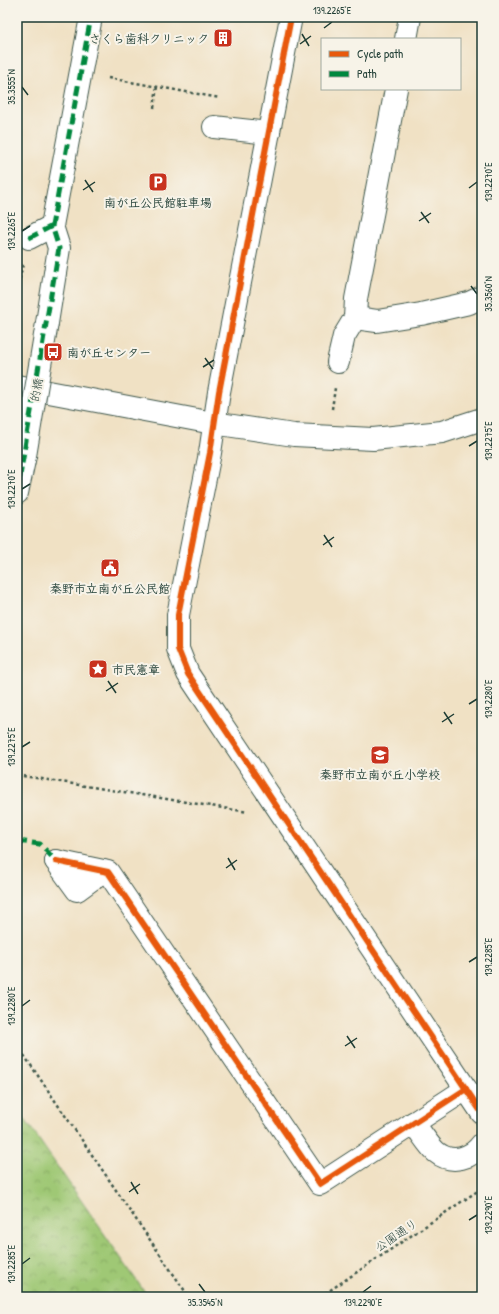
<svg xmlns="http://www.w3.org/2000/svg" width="499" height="1314" viewBox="0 0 499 1314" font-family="'Patrick Hand','Klee One',sans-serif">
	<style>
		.park { fill: url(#park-crowns); stroke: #5f8254 }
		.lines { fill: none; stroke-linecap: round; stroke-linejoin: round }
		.minor-casing { stroke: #3e564a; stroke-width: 24 }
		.path { stroke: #3e564a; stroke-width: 2.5; stroke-dasharray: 3 3; stroke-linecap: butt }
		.minor { stroke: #fff; stroke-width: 22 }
		.minor-bridge-casing { stroke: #3e564a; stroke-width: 24; stroke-linecap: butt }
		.minor-bridge { stroke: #fff; stroke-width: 22 }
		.quiet { stroke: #00873e; stroke-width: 5; stroke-dasharray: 10 5; stroke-linecap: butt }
		.cycleway-casing { stroke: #f7f3e8; stroke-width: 8 }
		.cycleway { stroke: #e8590c; stroke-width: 6 }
		.ticks { fill: none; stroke: #1f3d34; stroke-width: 1.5 }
		.labels { text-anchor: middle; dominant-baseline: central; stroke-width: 4; stroke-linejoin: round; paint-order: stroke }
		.poi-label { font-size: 12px; font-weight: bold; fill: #1f3d34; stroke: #f7f3e8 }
		.street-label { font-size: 12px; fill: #1f3d34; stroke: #f7f3e8 }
		.neatline { fill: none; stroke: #1f3d34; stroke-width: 1.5 }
		.ticks-label { font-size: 10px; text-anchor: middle; fill: #1f3d34 }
	</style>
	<defs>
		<pattern id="park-crowns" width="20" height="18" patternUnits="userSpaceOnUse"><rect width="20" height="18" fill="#9fc874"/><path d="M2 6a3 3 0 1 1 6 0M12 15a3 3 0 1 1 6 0" fill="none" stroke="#81a460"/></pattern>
	</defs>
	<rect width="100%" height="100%" fill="#f7f3e8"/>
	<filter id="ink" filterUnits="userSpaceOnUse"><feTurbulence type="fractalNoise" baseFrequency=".025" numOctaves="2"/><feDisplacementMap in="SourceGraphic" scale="8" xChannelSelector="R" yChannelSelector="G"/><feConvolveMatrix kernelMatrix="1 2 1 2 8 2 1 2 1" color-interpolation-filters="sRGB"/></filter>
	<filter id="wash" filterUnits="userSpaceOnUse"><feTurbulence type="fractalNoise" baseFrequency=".012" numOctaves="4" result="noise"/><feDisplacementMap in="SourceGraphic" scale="16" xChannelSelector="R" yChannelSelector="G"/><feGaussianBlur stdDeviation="0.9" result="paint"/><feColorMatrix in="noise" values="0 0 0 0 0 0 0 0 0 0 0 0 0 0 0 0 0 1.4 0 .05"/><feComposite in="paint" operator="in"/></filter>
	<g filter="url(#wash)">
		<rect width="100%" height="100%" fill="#f0e1c4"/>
		<!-- park -->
		<polygon class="park" points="17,1108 148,1297 17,1297"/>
	</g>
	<g filter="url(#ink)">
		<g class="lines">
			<defs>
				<g id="minor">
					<polyline points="291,17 219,392 210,453 178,615 178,649 188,674 482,1113"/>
					<polyline points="406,39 410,17"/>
					<polyline points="396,89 356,299 355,318 377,321 421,314 469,303 482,297"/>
					<polyline points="214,127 269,133"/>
					<polyline points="29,238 52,226"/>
					<polyline points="47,323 59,248 52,226 91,17"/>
					<polyline points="338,362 344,336 355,318"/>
					<polyline points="17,386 213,423 294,435 373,439 442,432 482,419"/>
					<polyline points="17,493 25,456"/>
					<polyline points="56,861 108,872 320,1184 466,1089"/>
					<polyline points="56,861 77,890 103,871"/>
					<path d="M413,1123C421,1132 428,1145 436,1152C452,1165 472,1158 482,1144"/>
				</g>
			</defs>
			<!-- minor casing -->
			<use href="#minor" class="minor-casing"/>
			<!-- path -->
			<g class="path">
				<polyline points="108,78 220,98"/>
				<polyline points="154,108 157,86"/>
				<polyline points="17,291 23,264"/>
				<polyline points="332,409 335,388"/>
				<polyline points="17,775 248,812"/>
				<polyline points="17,1045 189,1297"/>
				<polyline points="320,1297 482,1188"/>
			</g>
			<!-- minor -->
			<use href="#minor" class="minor"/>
			<defs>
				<polyline id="minor-bridge" points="25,456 47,323"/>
			</defs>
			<!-- minor-bridge casing -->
			<use href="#minor-bridge" class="minor-bridge-casing"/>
			<!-- minor-bridge -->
			<use href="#minor-bridge" class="minor-bridge"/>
			<!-- quiet -->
			<g class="quiet">
				<polyline points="29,238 52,226"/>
				<polyline points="17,493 59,248 52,226 91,17"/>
				<polyline points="17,841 40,844 56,861"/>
			</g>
			<defs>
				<g id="cycleway">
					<polyline points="291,17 219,392 210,453 178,615 178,649 188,674 482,1113"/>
					<polyline points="56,861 108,872 320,1184 466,1089"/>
				</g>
			</defs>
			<!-- cycleway casing -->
			<use href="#cycleway" class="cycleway-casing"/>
			<!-- cycleway -->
			<use href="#cycleway" class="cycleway"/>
		</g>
	</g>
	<!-- ticks -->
	<path class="ticks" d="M324,28L332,22M302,34L309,46M300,44L311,36M22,87L28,95M85,180L93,192M469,188L477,182M83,190L95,182M421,212L429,223M419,221L431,213M22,231L30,226M471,286L477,294M205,358L213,369M203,367L214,360M469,446L477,441M22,489L30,484M324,535L332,547M323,545L334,537M108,681L116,693M106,691L118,683M469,704L477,699M444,712L452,724M442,722L454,714M22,747L30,742M228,858L235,870M226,868L237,860M469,962L477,957M22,1006L30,1000M347,1036L355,1048M345,1046L357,1038M131,1182L138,1194M129,1192L140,1184M469,1220L477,1215M22,1264L30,1258M199,1284L205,1292M363,1292L371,1286"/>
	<!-- icons -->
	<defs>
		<symbol id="building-square" viewBox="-11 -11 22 22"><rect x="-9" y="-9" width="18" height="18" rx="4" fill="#c8321e" stroke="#f7f3e8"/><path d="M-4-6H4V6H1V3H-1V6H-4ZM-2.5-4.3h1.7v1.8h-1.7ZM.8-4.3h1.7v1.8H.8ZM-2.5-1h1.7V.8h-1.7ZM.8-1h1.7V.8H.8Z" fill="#fff"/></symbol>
		<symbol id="parking-square" viewBox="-11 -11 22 22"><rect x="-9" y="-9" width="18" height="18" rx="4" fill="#c8321e" stroke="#f7f3e8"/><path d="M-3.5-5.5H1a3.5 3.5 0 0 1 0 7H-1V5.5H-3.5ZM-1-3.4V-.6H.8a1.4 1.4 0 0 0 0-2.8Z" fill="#fff"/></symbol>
		<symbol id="bus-square" viewBox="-11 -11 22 22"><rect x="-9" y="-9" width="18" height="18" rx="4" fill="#c8321e" stroke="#f7f3e8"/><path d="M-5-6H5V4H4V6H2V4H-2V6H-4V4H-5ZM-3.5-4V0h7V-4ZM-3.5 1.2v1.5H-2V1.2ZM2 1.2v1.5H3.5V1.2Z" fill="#fff"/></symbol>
		<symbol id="civic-square" viewBox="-11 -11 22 22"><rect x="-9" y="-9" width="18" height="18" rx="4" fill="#c8321e" stroke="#f7f3e8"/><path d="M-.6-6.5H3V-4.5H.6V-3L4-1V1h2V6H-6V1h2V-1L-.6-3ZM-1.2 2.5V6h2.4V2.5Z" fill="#fff"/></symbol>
		<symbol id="sight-square" viewBox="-11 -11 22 22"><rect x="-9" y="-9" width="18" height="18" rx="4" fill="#c8321e" stroke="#f7f3e8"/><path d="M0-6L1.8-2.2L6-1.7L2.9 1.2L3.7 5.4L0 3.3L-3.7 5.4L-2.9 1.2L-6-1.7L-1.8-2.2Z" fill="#fff"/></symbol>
		<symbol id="school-square" viewBox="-11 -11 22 22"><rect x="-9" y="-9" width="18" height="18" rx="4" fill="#c8321e" stroke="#f7f3e8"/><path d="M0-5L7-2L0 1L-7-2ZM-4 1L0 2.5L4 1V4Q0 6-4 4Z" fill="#fff"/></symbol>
	</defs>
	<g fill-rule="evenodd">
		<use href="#building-square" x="212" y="27" width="22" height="22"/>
		<use href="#parking-square" x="147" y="171" width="22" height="22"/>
		<use href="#bus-square" x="42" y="341" width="22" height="22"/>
		<use href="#civic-square" x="99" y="557" width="22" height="22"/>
		<use href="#sight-square" x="87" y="658" width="22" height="22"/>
		<use href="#school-square" x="369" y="744" width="22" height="22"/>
	</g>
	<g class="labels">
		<!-- poi labels -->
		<g class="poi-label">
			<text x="209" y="38" text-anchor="end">さくら歯科クリニック</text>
			<text x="158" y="202">南が丘公民館駐車場</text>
			<text x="67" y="352" text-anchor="start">南が丘センター</text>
			<text x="110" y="588">秦野市立南が丘公民館</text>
			<text x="112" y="669" text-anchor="start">市民憲章</text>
			<text x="380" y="774">秦野市立南が丘小学校</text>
		</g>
		<!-- street labels -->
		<g class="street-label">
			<text transform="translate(36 390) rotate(-80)">的橋</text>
			<text transform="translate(396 1235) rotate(-34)">公園通り</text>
		</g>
	</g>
	<!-- margin -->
	<rect width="499" height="1314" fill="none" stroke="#f7f3e8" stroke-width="44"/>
	<!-- legend -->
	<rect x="321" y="38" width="140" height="52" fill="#f7f3e8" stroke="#a1aaa0"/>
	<rect x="329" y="51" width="20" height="6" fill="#e8590c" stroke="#a1aaa0"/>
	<text x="357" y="58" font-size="12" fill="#1f3d34">Cycle path</text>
	<rect x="329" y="71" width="20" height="6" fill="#00873e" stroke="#a1aaa0"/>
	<text x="357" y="78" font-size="12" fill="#1f3d34">Path</text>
	<rect x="22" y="22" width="455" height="1270" class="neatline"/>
	<g class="ticks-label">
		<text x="332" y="14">139.2265°E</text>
		<text transform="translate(11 87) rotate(-90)" y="4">35.3555°N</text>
		<text transform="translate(488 182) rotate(-90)" y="4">139.2270°E</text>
		<text transform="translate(11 231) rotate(-90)" y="4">139.2265°E</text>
		<text transform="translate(488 294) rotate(-90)" y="4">35.3560°N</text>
		<text transform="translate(488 441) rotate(-90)" y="4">139.2275°E</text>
		<text transform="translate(11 489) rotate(-90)" y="4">139.2270°E</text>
		<text transform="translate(488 699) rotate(-90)" y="4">139.2280°E</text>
		<text transform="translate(11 747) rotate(-90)" y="4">139.2275°E</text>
		<text transform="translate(488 957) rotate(-90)" y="4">139.2285°E</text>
		<text transform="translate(11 1006) rotate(-90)" y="4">139.2280°E</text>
		<text transform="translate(488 1215) rotate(-90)" y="4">139.2290°E</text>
		<text transform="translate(11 1264) rotate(-90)" y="4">139.2285°E</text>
		<text x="205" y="1306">35.3545°N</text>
		<text x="363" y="1306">139.2290°E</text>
	</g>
</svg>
